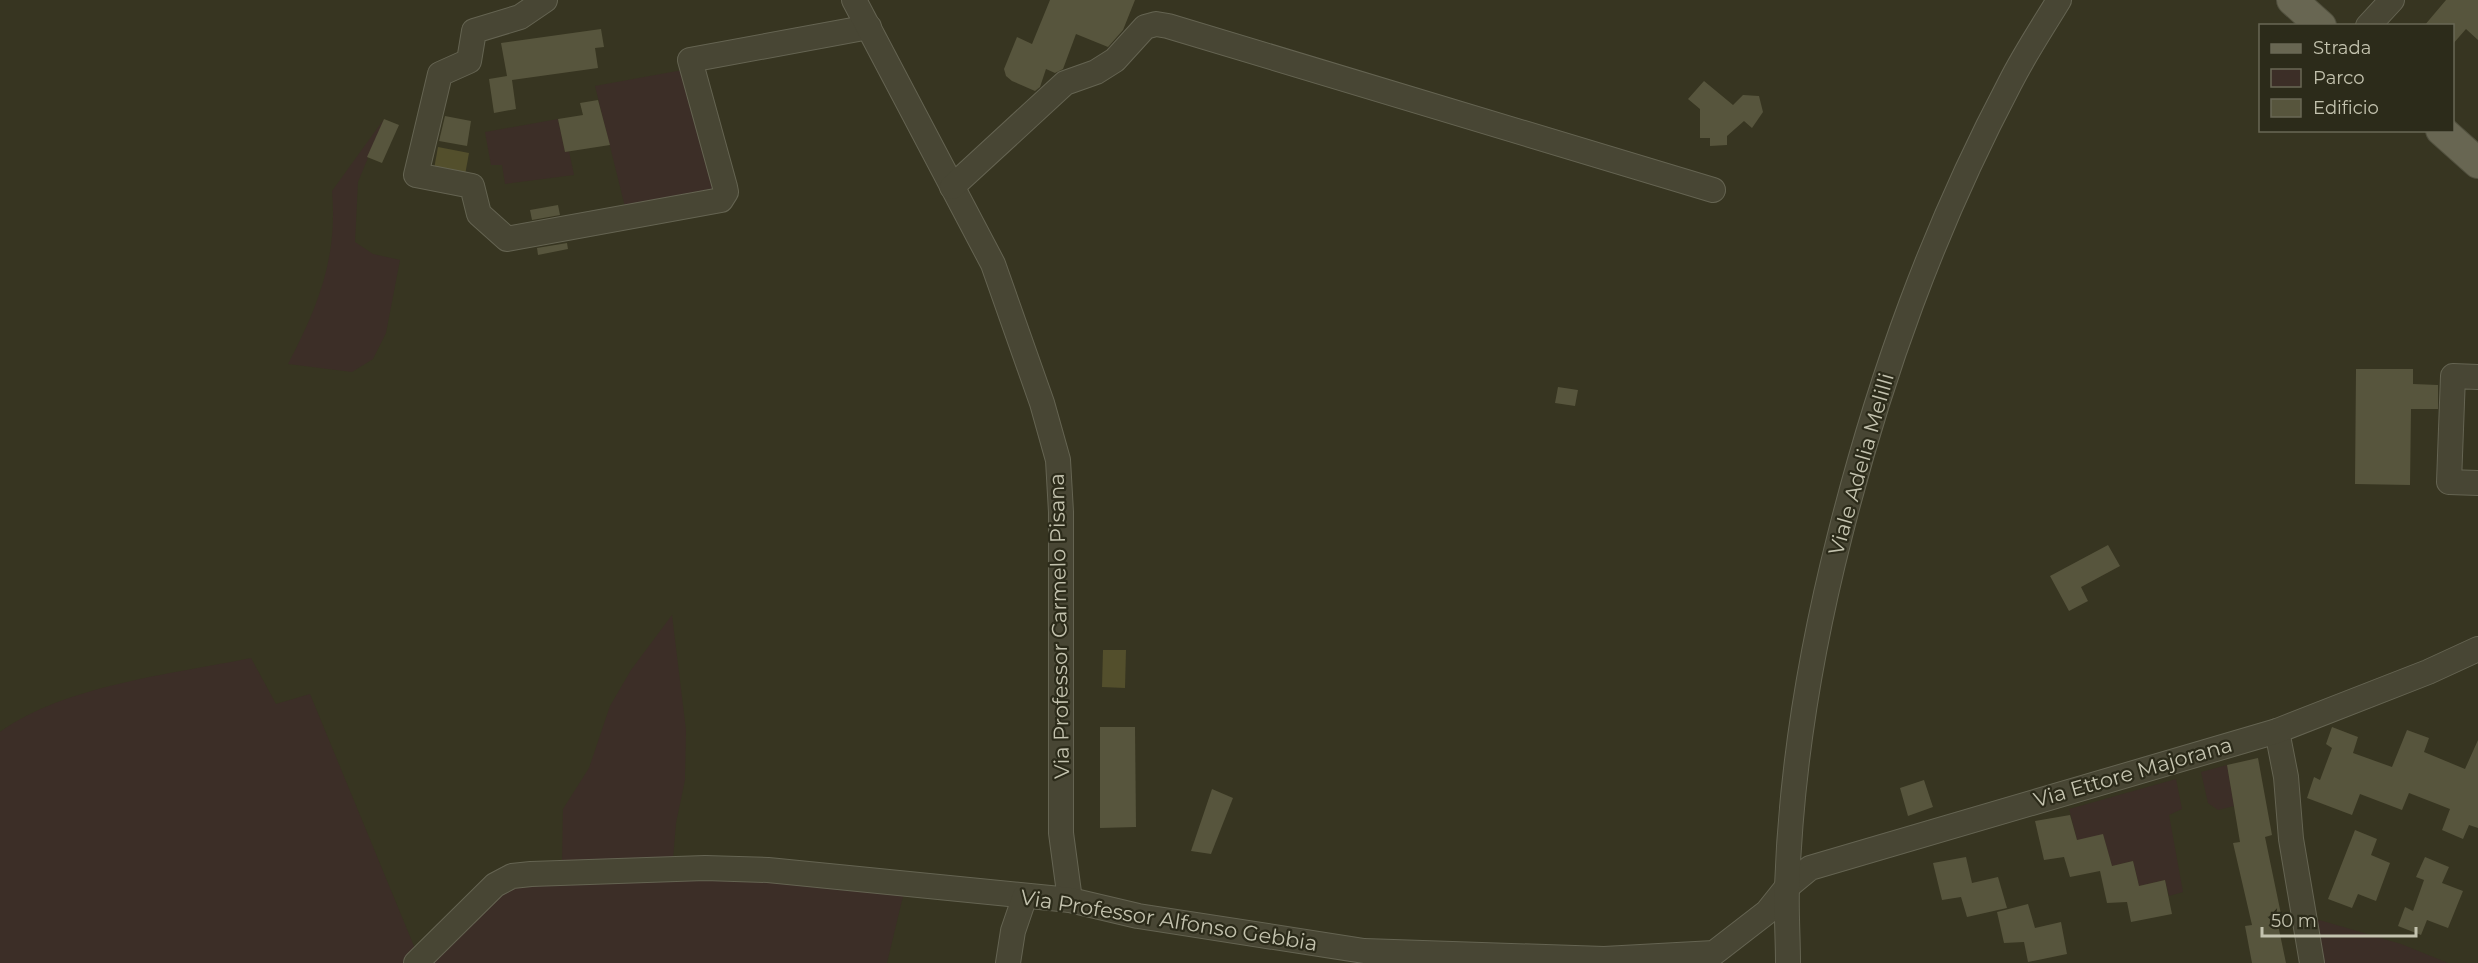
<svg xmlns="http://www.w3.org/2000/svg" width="2478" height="963" viewBox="0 0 2478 963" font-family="Montserrat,sans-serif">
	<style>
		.green { fill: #3c2e27 }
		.water { fill: #534f2c }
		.building { fill: #57553d }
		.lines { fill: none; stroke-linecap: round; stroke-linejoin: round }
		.minor-casing { stroke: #656452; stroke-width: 26 }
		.major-casing { stroke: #51503e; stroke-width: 32 }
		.minor { stroke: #484634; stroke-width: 24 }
		.major { stroke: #686652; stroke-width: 30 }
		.labels { text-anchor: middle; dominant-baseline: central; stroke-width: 4.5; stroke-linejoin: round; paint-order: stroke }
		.street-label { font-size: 21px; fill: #c4c3af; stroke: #2c2b1a }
	</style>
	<rect width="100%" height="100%" fill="#373521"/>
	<!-- green -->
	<g class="green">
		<polygon points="683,70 716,190 625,207 595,86"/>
		<path d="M384,119L358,182L355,242L373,254L400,260L386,333L373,359L352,372L288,364C318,307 338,257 332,191Z"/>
		<polygon points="558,119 565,152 569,151 574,175 505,184 502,165 491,165 485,132"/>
		<polygon points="672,615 686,730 685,780 676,823 673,859 562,863 563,809 589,768 610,706 631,670"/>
		<path d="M251,658L276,704L310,694L416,951L404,963H0V732C65,685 173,674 251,658Z"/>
		<polygon points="2227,765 2234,806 2218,810 2208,803 2201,772"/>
		<polygon points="2176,779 2182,809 2169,815 2183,892 2169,896 2165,880 2139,886 2133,861 2112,866 2103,835 2077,840 2069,809"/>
		<polygon points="724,878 904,892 887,963 427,963 493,896 519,882"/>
		<polygon points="2316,919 2401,944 2448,963 2321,963"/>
	</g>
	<!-- water -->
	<g class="water">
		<polygon points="438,147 469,153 465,175 434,169"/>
		<polygon points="1103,650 1126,650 1125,688 1102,687"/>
	</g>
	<!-- building -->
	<g class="building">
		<polygon points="1050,0 1135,0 1123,30 1108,47 1076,34 1063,69 1055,73 1046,69 1040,87 1035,91 1012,81 1006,76 1004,69 1017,37 1032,44"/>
		<polygon points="2446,0 2478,0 2478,40 2466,29 2452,45 2452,26 2424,26"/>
		<polygon points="601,29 604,47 595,48 598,68 512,80 516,109 494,113 489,79 507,76 501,43"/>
		<polygon points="1704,81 1733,105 1743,95 1759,96 1763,112 1752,128 1744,121 1727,136 1727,145 1710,146 1710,138 1700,138 1700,109 1688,99"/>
		<polygon points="598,100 610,145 565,152 558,119 583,115 580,103"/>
		<polygon points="445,116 471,121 467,146 439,141"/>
		<polygon points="384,119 399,125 382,163 367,157"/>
		<polygon points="558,205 560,215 532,220 530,210"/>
		<polygon points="567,243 568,249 538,255 537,248"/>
		<polygon points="2356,369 2413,369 2413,384 2438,385 2438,409 2411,409 2410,485 2355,484"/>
		<polygon points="1558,387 1578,390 1575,406 1555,403"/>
		<polygon points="2108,545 2120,566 2081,587 2088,601 2069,611 2050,576"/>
		<polygon points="1100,727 1135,727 1136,827 1100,828"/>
		<polygon points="2332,727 2358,737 2353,753 2392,767 2407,730 2429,738 2424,752 2465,769 2478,740 2478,828 2469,825 2463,839 2442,830 2450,809 2409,793 2402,810 2360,794 2352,815 2307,798 2314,777 2320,780 2332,748 2326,744"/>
		<polygon points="2258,758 2272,835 2265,837 2282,919 2277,920 2286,963 2252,963 2245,926 2252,925 2233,843 2240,842 2227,765"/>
		<polygon points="1924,780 1933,807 1908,816 1900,788"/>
		<polygon points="1212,789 1233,798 1211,854 1191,851"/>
		<polygon points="2070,815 2077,840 2103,834 2112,866 2133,861 2139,886 2165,880 2172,914 2131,922 2127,902 2107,903 2100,871 2070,877 2064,857 2044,860 2035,821"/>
		<polygon points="2355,830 2377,839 2371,855 2390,863 2376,901 2358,894 2352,908 2328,899"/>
		<polygon points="1966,857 1972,883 1998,877 2007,908 1967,917 1961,897 1942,900 1933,863"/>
		<polygon points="2425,857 2449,867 2442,883 2463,891 2448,928 2427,920 2421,935 2398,926 2405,907 2413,911 2424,880 2416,877"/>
		<polygon points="2028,904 2035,928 2061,922 2067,954 2028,962 2024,942 2004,943 1997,912"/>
	</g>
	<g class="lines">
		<defs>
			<g id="minor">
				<polyline points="545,0 520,17 474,31 469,61 440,74 416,175 472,186 479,214 507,239 721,200 726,192 725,187 690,60 869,27"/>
				<polyline points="854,0 993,264 1042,403 1058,460 1061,512 1061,833 1070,900"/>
				<polyline points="2368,26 2392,0"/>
				<polyline points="952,187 1065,83 1096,72 1115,60 1145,27 1156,24 1168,26 1713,190"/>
				<polyline points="2478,377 2453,376 2449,482 2478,483"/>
				<polyline points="2277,731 2286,777 2291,839 2312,963"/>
				<polyline points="416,963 495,885 512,876 531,874 705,868 768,870 1070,900 1138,916 1364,951 1604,959 1714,953 1767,912 1787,887 1810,868 2277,731 2428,672 2478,649"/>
				<polyline points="1008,963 1013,931 1025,896"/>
				<path d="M1788,963C1788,938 1786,912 1787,887C1791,768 1811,649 1840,535C1880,376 1933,229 2010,83C2024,55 2042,28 2059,0"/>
			</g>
			<g id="major">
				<polyline points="2292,0 2321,26"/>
				<polyline points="2441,130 2478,163"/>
			</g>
		</defs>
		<!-- minor casing -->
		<use href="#minor" class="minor-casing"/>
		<!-- major casing -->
		<use href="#major" class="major-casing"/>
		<!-- minor -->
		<use href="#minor" class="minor"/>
		<!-- major -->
		<use href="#major" class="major"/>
	</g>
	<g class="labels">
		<!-- street labels -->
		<g class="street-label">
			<text transform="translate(1861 464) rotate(-74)">Viale Adelia Melilli</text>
			<text transform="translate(1059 626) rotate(-91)">Via Professor Carmelo Pisana</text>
			<text transform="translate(2133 772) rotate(-16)">Via Ettore Majorana</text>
			<text transform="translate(1169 920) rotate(9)">Via Professor Alfonso Gebbia</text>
		</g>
	</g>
	<!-- legend -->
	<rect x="2259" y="24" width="195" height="108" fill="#2c2b1a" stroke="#696856" stroke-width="1.5"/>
	<rect x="2271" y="44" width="30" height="9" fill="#686652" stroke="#696856" stroke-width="1.5"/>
	<text x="2313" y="54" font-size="18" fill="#c4c3af">Strada</text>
	<rect x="2271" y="69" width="30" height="18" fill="#3c2e27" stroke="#696856" stroke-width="1.5"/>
	<text x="2313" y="84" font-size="18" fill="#c4c3af">Parco</text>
	<rect x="2271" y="99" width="30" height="18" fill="#57553d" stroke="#696856" stroke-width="1.5"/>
	<text x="2313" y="114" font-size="18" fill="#c4c3af">Edificio</text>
	<!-- scale -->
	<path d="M2262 927v9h154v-9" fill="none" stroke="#c4c3af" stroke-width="3"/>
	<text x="2271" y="927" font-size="18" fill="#c4c3af" stroke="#2c2b1a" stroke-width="4.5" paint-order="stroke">50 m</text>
</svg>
